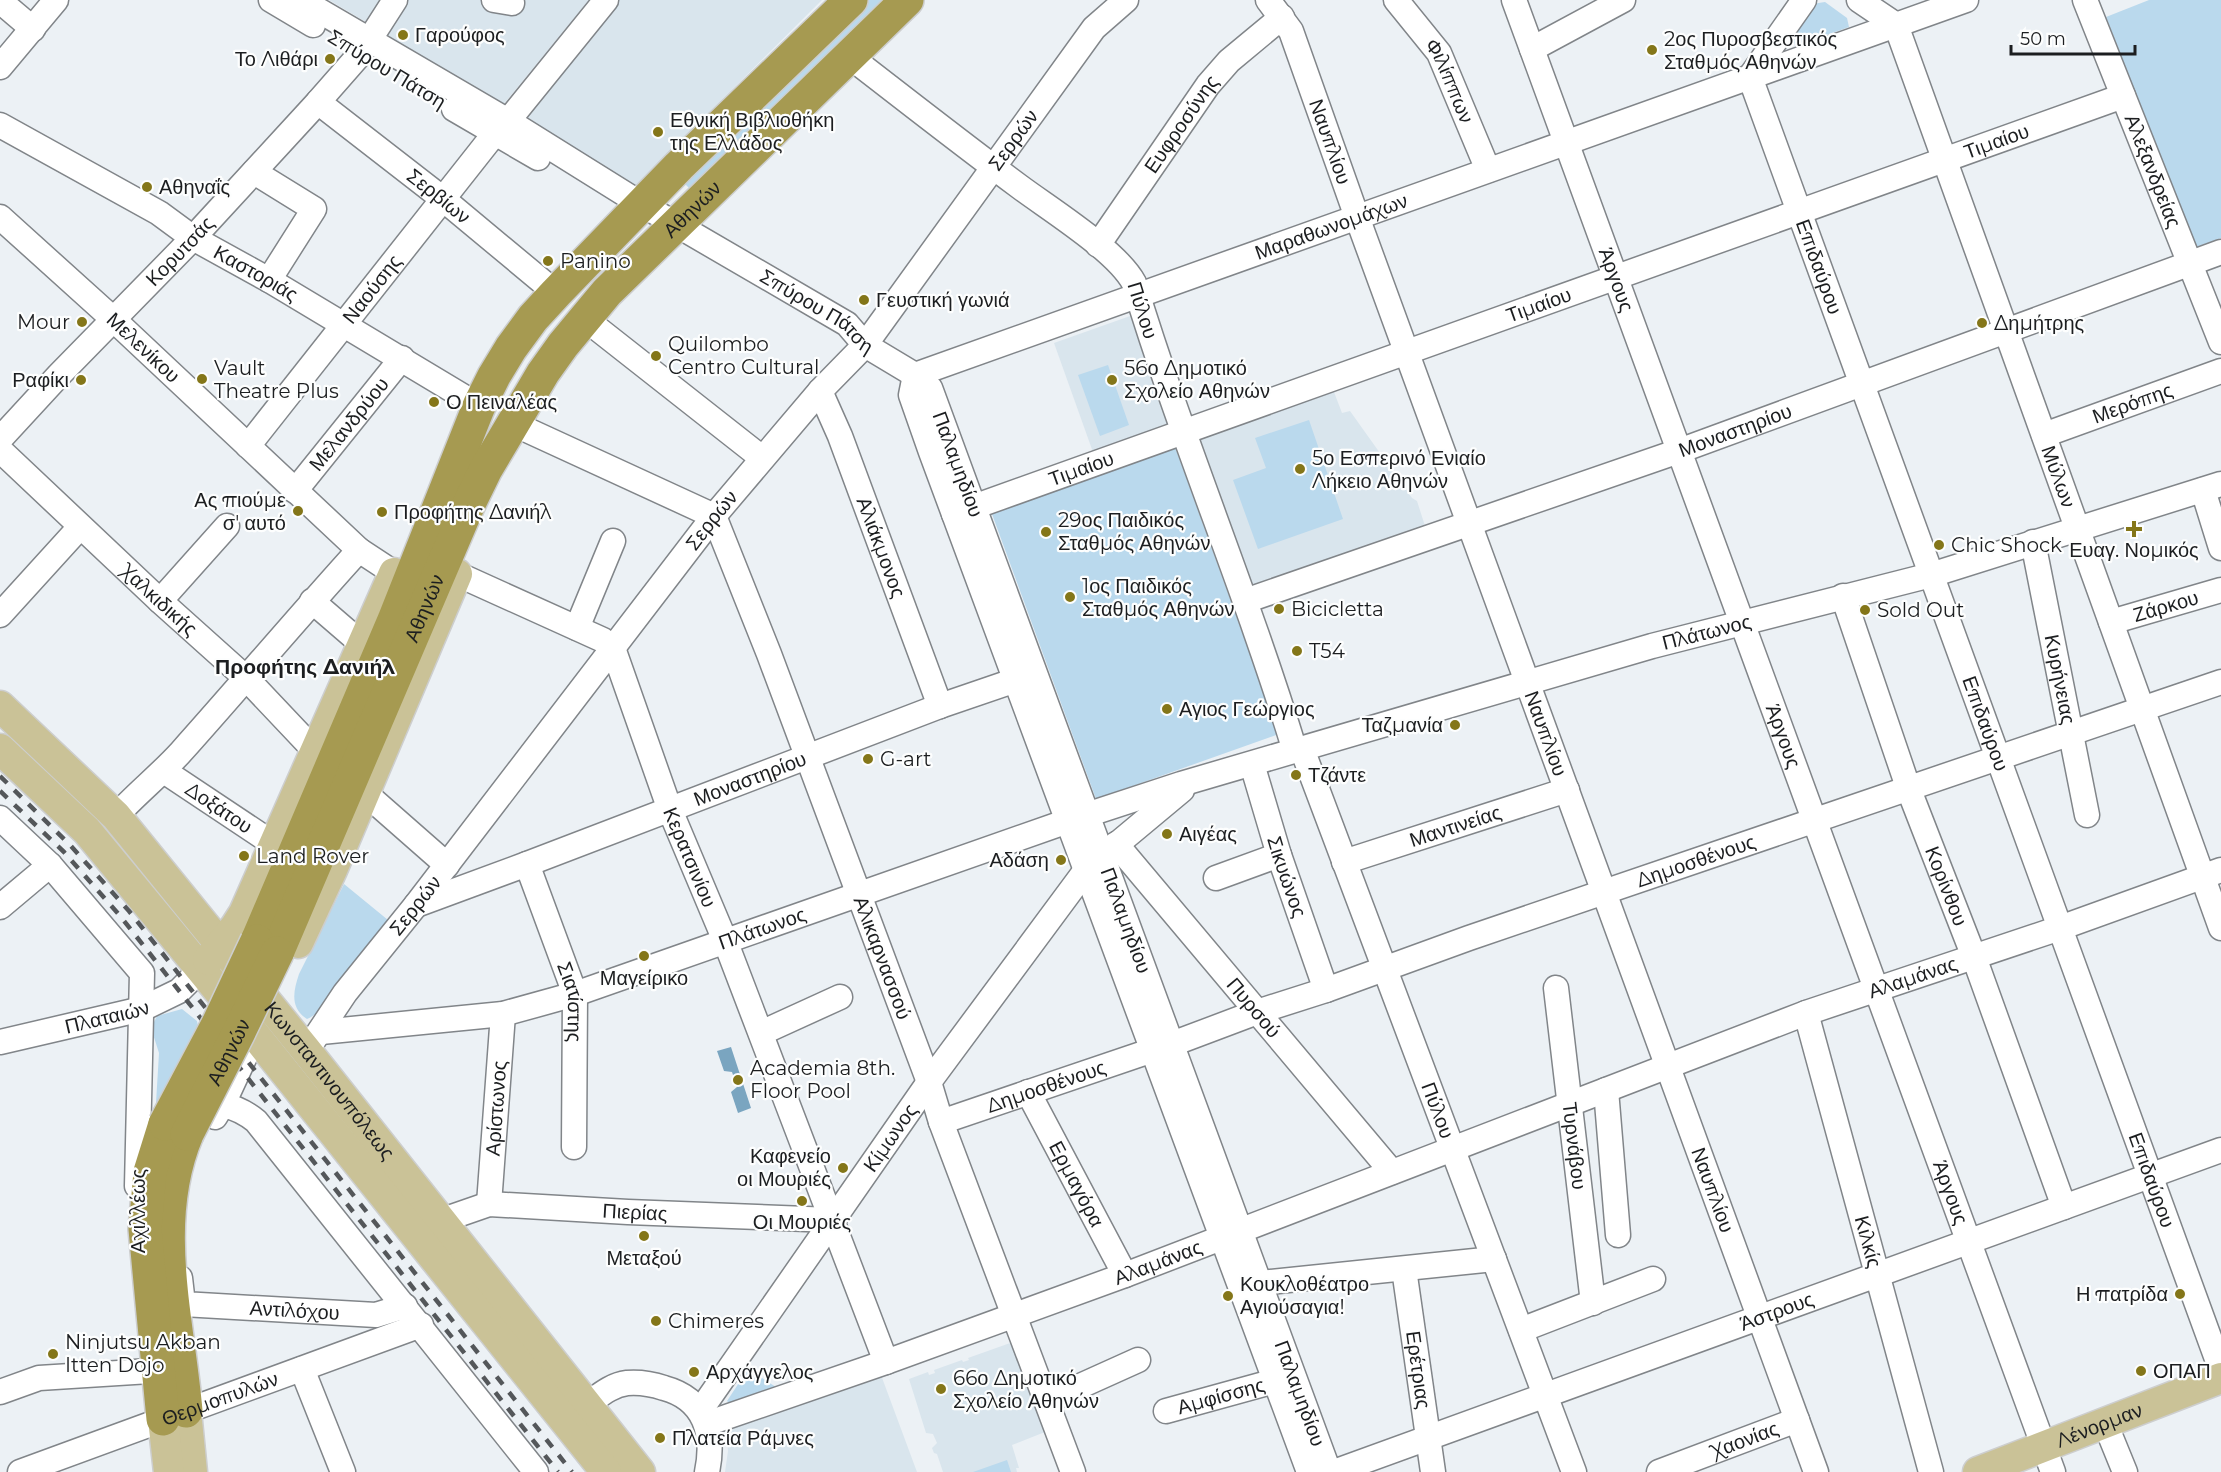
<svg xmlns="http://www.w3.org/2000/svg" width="2221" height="1472" viewBox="0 0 2221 1472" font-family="Montserrat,sans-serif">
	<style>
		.built { fill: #d9e5ed }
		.green { fill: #bad9ed }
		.water { fill: #7aa5c0 }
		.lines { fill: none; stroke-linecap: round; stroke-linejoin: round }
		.minor-casing { stroke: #818589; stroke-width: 27 }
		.major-casing { stroke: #cdcece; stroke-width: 33 }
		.highway-casing { stroke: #cdcece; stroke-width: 36 }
		.minor { stroke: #fff; stroke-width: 24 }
		.major { stroke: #cac297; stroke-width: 30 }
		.highway { stroke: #a69a51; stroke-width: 33 }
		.rail { stroke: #54575a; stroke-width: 4.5; stroke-dasharray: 10 10; stroke-linecap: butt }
		.highway-bridge-casing { stroke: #cdcece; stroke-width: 36; stroke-linecap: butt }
		.highway-bridge { stroke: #a69a51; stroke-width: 33 }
		.poi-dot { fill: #847619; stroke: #fdfefe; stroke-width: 2 }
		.labels { text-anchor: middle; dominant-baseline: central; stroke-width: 4.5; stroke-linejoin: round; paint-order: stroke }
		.poi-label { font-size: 20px; fill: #1c1e20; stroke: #fdfefe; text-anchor: start }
		.street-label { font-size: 20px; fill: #1c1e20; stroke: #fdfefe }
		.neighbourhood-label { font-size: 21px; font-weight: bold; fill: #1c1e20; stroke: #fdfefe }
	</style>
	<rect width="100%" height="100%" fill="#ecf1f5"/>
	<!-- built -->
	<g class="built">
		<polygon points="329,0 381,0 366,22"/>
		<polygon points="401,0 589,0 503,105 379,33"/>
		<polygon points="605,0 822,0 636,185 514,113"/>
		<polygon points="1133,315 1173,426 1094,455 1054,343"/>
		<polygon points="1334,392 1342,413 1350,411 1412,498 1417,501 1425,526 1253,587 1199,439"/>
		<polygon points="1013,1342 1045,1432 1012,1445 1019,1468 1016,1468 1017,1472 943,1472 937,1454 934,1453 932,1448 937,1443 933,1434 926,1433 909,1379 928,1372 929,1375 935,1373 934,1370 962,1360 963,1362 969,1360 968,1358"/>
		<polygon points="881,1375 917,1472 725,1472 728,1451 725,1430"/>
	</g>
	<!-- green -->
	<g class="green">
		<polygon points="864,0 883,0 689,188 685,184"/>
		<polygon points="2149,0 2221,0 2221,238 2196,247 2106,17"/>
		<polygon points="1825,2 1847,18 1849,27 1796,46 1792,39 1812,4"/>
		<polygon points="1108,365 1129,425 1100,436 1078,375"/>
		<polygon points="1309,420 1343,519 1258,549 1233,480 1266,468 1255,438"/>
		<polygon points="1175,447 1279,734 1096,799 992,514"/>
		<path d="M344,884L388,920C372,942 330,1011 307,1019C290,1008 293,992 299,974Z"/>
		<polygon points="182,1009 197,1021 199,1031 159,1105 156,1103 159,1053 152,1031 153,1024 157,1016"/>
		<polygon points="748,1369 779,1389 733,1407 727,1401"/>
		<polygon points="1007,1460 1011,1472 973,1472"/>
	</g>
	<!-- water -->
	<polygon class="water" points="731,1047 751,1108 738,1113 731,1092 737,1087 732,1072 724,1071 717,1051"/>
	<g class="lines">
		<defs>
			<g id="minor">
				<polyline points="271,0 313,25"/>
				<path id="s1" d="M301,0L508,121L641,204L847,324L865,345L915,375L930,388L1329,1472"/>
				<polyline points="494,0 512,3"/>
				<path id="s2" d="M1268,0L1291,31L1353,206L1816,1472"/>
				<path id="s3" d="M1396,0L1439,53L1488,170"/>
				<path id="s4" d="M1514,0L2053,1472"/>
				<polyline points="1859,0 1896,25"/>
				<path id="s5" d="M2085,0L2221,342"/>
				<polyline points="0,1 33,29"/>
				<path id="s6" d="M1896,25L2221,928"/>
				<polyline points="1532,49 1623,0"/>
				<path id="s7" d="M849,56C906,100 962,144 1020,187C1051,210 1117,251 1134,283C1182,441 1247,593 1295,751"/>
				<polyline points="0,67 56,0"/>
				<path id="s8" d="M1750,77L2221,1370"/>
				<polyline points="1750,77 1804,0"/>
				<path id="s9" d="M318,102L443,199L556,293"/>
				<polyline points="454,109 538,158"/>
				<polyline points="508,121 606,0"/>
				<path id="s10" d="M0,125L159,213L193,238L269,280L479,406"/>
				<polyline points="254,172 314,209 269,280"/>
				<path id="s11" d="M0,217L113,319L359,550L394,573"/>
				<path id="s12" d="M1098,245L1208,85L1229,61L1282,17"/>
				<polyline points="584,318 762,458"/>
				<polyline points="915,375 911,395 931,452 1309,1472"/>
				<path id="s13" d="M915,375L1966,0"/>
				<path id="s14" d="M820,391L840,436L940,706"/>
				<path id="s15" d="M514,424L714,516L769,654L929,1082L941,1122L1073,1472"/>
				<path id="s16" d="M2044,435L2221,371"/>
				<path id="s17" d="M0,439L59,375L193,238L318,102L361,53L395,0"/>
				<path id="s18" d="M248,446L495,133"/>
				<path id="s19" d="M0,450L160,601L247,679L316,752"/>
				<polyline points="2203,490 2221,548"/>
				<path id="s20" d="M295,491L402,358"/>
				<path id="s21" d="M954,514L2123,96"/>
				<path id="s22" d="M2033,542L2087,815"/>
				<path id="s23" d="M457,574L603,640L613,648L670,810L726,943L886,1362"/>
				<path id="s24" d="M1843,596L1909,790L1974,957L2064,1207"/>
				<polyline points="160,601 227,526"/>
				<polyline points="312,601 363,645"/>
				<path id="s25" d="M1245,601L1679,451L2221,252"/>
				<polyline points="0,615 80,527"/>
				<path id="s26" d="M2111,622L2221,590"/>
				<polyline points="577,628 613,541"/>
				<path id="s27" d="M1302,749L1574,1472"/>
				<path id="s28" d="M1252,764L1279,855L1326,990"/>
				<path id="s29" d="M164,771L275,845"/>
				<polyline points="365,793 447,865"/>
				<path d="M116,816C136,794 160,775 181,752C241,685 299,616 359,550"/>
				<polyline points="0,818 50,865 142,973 137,1186"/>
				<path id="s30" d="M1116,844L1392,1172"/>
				<path id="s31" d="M1344,862L1567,790"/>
				<path id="s32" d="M527,864L575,994L574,1147"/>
				<polyline points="1216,878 1279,855"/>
				<path id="s33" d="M416,905L527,864L940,706L1016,680"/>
				<polyline points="0,907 50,865"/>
				<path id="s34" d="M1556,988L1593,1303"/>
				<path id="s35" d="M1806,1013L1931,1472"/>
				<path id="s36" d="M321,1032L503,1014L575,994L1068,821L1181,784L1652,646L1931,575L2221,484"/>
				<polyline points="761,1033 840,997"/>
				<path id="s37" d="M313,1041L345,993L416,905L714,516L820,391L865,345L1094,28L1126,0"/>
				<path id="s38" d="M0,1042L142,1009L179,991L201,969"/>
				<path id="s39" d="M1172,1044L1257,1012L1326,990L1469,938L2221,682"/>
				<polyline points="1606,1090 1618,1235"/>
				<path id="s40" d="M1028,1092L1125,1275"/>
				<path d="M190,1105C216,1102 235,1104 256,1121L536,1472"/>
				<polyline points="215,1117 223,1104 255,1035"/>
				<path id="s41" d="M941,1122L1153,1050"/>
				<path id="s42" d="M489,1204L503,1014"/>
				<path id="s43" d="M440,1221L489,1204L628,1212L832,1220"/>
				<path id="s44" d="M1404,1269L1433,1472"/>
				<path id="s45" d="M180,1278L183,1304L376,1315L405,1306"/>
				<polyline points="1260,1283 1494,1259"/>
				<polyline points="1521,1330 1653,1279"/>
				<polyline points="302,1369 343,1472"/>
				<polyline points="0,1392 39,1378 150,1371"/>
				<polyline points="1047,1401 1138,1360"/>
				<path d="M586,1405C599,1396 611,1385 627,1383C639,1382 652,1384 664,1388C705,1399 715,1434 707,1472"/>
				<path id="s46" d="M700,1411L929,1082L1086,870L1182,790"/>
				<path id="s47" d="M1166,1411L1275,1381"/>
				<polyline points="2105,1423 2125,1472"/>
				<path id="s48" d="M706,1424L886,1362L1125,1275L1806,1013L2060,928L2221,870"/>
				<path id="s49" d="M20,1472L421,1325"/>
				<path id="s50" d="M1334,1472L2221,1150"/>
				<path id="s51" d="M1659,1472L1797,1420"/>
			</g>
			<g id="major">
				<path id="s52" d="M0,706L116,816L305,1049L640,1472"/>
				<polyline points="0,749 87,831 255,1035 606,1472"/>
				<polyline points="298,943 332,870 457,574"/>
				<polyline points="208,960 235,927 244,913 394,573"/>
				<polyline points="186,1411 192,1472"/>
				<polyline points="163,1419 169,1472"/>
				<path id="s53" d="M1978,1472L2221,1378"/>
			</g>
			<g id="highway">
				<polyline points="257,941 394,620 479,406 494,376 511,348 533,318 556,293 679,166 851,0"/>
				<path id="s54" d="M277,953L468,506L486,469L543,373L563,345L607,292L907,0"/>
				<path d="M186,1411C178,1320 150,1222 187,1134"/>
				<polyline points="163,1419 145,1229 150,1172 165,1124"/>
			</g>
		</defs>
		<!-- minor casing -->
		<use href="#minor" class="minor-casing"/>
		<!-- major casing -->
		<use href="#major" class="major-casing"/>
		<!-- highway casing -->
		<use href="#highway" class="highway-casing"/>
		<!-- minor -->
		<use href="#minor" class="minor"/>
		<!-- major -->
		<use href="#major" class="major"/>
		<!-- highway -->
		<use href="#highway" class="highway"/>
		<!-- rail -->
		<g class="rail">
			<polyline points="0,776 71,846 129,911 572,1472"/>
			<polyline points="0,791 64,852 121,917 558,1472"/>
		</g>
		<defs>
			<g id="highway-bridge">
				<polyline points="165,1124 218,1024 257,941"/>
				<path id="s55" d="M187,1134L238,1034L277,953"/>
			</g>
		</defs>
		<!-- highway-bridge casing -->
		<use href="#highway-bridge" class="highway-bridge-casing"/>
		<!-- highway-bridge -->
		<use href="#highway-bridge" class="highway-bridge"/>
	</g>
	<!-- markers -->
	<g class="poi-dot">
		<circle cx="403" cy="35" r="6"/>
		<circle cx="1652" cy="50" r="6"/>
		<circle cx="330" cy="59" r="6"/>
		<circle cx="658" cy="132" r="6"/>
		<circle cx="147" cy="187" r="6"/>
		<circle cx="548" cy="261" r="6"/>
		<circle cx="864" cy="300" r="6"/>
		<circle cx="82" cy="322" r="6"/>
		<circle cx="1982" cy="323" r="6"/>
		<circle cx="656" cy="356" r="6"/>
		<circle cx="202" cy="379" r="6"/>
		<circle cx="81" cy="380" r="6"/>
		<circle cx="1112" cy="380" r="6"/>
		<circle cx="434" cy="402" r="6"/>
		<circle cx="1300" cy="469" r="6"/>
		<circle cx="298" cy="511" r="6"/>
		<circle cx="382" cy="512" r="6"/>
		<path d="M2131 520h6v6h6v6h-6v6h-6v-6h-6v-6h6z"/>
		<circle cx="1046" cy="532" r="6"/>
		<circle cx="1939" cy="545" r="6"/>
		<circle cx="1070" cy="597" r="6"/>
		<circle cx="1279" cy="609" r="6"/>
		<circle cx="1865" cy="610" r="6"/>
		<circle cx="1297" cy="651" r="6"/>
		<circle cx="1167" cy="709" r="6"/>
		<circle cx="1455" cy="725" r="6"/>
		<circle cx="868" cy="759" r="6"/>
		<circle cx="1296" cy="775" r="6"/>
		<circle cx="1167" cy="834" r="6"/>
		<circle cx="244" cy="856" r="6"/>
		<circle cx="1061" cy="860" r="6"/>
		<circle cx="644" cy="956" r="6"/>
		<circle cx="738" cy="1080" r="6"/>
		<circle cx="843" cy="1168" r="6"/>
		<circle cx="802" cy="1201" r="6"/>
		<circle cx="644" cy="1236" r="6"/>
		<circle cx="2180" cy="1294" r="6"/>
		<circle cx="1228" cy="1296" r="6"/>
		<circle cx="656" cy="1321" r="6"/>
		<circle cx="53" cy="1354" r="6"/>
		<circle cx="2141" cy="1371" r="6"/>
		<circle cx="694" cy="1372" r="6"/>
		<circle cx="941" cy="1389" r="6"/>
		<circle cx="660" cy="1438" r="6"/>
	</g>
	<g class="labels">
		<!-- poi labels -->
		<g class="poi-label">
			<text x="415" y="35">Γαρούφος</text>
			<text x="1664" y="39">2ος Πυροσβεστικός<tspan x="1664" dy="23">Σταθμός Αθηνών</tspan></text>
			<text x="318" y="59" text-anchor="end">Το Λιθάρι</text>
			<text x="670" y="120">Εθνική Βιβλιοθήκη<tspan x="670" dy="23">της Ελλάδος</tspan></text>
			<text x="159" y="187">Αθηναΐς</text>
			<text x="560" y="261">Panino</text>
			<text x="876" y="300">Γευστική γωνιά</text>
			<text x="70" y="322" text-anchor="end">Mour</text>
			<text x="1994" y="323">Δημήτρης</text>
			<text x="668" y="344">Quilombo<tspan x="668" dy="23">Centro Cultural</tspan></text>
			<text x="214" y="368">Vault<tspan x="214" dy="23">Theatre Plus</tspan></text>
			<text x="1124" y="368">56ο Δημοτικό<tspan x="1124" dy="23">Σχολείο Αθηνών</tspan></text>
			<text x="69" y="380" text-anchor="end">Ραφίκι</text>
			<text x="446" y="402">Ο Πειναλέας</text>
			<text x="1312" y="458">5ο Εσπερινό Ενιαίο<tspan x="1312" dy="23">Λήκειο Αθηνών</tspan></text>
			<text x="286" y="500" text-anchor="end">Ας πιούμε<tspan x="286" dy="23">σ' αυτό</tspan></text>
			<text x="394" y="512">Προφήτης Δανιήλ</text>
			<text x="1058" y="520">29ος Παιδικός<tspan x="1058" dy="23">Σταθμός Αθηνών</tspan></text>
			<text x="1951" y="545">Chic Shock</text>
			<text x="2134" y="550" text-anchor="middle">Ευαγ. Νομικός</text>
			<text x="1082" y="586">1ος Παιδικός<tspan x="1082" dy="23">Σταθμός Αθηνών</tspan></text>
			<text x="1291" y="609">Bicicletta</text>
			<text x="1877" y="610">Sold Out</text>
			<text x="1309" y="651">T54</text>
			<text x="1179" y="709">Αγιος Γεώργιος</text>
			<text x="1443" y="725" text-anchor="end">Ταζμανία</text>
			<text x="880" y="759">G-art</text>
			<text x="1308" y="775">Τζάντε</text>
			<text x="1179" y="834">Αιγέας</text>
			<text x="256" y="856">Land Rover</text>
			<text x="1049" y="860" text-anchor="end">Αδάση</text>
			<text x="644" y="978" text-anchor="middle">Μαγείρικο</text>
			<text x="750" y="1068">Academia 8th.<tspan x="750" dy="23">Floor Pool</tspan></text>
			<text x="831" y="1156" text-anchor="end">Καφενείο<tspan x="831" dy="23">οι Μουριές</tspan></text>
			<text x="802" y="1222" text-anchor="middle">Οι Μουριές</text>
			<text x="644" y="1258" text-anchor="middle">Μεταξού</text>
			<text x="1240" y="1284">Κουκλοθέατρο<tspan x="1240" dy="23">Αγιούσαγια!</tspan></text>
			<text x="2168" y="1294" text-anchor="end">Η πατρίδα</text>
			<text x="668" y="1321">Chimeres</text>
			<text x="65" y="1342">Ninjutsu Akban<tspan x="65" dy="23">Itten Dojo</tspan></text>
			<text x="2153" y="1371">ΟΠΑΠ</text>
			<text x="706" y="1372">Αρχάγγελος</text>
			<text x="953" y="1378">66ο Δημοτικό<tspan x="953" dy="23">Σχολείο Αθηνών</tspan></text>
			<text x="672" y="1438">Πλατεία Ράμνες</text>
		</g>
		<!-- street labels -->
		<g class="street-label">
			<text transform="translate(387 69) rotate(31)">Σπύρου Πάτση</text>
			<text stroke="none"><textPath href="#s3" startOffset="98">Φιλίππων</textPath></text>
			<text stroke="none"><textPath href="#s12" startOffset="147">Ευφροσύνης</textPath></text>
			<text stroke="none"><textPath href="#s37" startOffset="1142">Σερρών</textPath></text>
			<text stroke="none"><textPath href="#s2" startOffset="156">Ναυπλίου</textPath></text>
			<text stroke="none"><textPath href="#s21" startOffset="1107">Τιμαίου</textPath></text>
			<text stroke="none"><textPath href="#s5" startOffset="184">Αλεξανδρείας</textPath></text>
			<text stroke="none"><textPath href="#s9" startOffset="153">Σερβίων</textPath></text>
			<text stroke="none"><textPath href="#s54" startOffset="861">Αθηνών</textPath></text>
			<text stroke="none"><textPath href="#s13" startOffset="442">Μαραθωνομάχων</textPath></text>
			<text stroke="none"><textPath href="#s17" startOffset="260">Κορυτσάς</textPath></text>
			<text stroke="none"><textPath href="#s8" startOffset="202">Επιδαύρου</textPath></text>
			<text stroke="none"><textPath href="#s10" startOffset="296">Καστοριάς</textPath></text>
			<text stroke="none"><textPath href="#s4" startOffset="298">Άργους</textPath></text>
			<text stroke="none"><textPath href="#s18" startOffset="200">Ναούσης</textPath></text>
			<text stroke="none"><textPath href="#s1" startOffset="603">Σπύρου Πάτση</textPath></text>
			<text stroke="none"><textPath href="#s21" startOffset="621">Τιμαίου</textPath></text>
			<text stroke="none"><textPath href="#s7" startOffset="394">Πύλου</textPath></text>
			<text stroke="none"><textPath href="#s11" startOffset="194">Μελενίκου</textPath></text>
			<text stroke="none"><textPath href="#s16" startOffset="94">Μερόπης</textPath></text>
			<text stroke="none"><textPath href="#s20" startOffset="86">Μελανδρύου</textPath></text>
			<text stroke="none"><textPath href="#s25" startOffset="519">Μοναστηρίου</textPath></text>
			<text stroke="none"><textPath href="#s1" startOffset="822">Παλαμηδίου</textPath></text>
			<text stroke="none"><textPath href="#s21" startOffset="135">Τιμαίου</textPath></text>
			<text stroke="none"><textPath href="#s6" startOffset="480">Μύλων</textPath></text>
			<text stroke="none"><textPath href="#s37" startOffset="656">Σερρών</textPath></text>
			<text stroke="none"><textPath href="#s14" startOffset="168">Αλιάκμονος</textPath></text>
			<text stroke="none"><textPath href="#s19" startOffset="219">Χαλκιδικής</textPath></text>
			<text stroke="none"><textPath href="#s26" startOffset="57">Ζάρκου</textPath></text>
			<text stroke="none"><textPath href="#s54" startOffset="375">Αθηνών</textPath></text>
			<text stroke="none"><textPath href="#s36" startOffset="1446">Πλάτωνος</textPath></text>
			<text stroke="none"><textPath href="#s22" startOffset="140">Κυρήνειας</textPath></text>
			<text stroke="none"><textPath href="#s8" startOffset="688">Επιδαύρου</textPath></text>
			<text stroke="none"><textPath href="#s2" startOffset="786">Ναυπλίου</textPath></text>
			<text stroke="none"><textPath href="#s4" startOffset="784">Άργους</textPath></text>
			<text stroke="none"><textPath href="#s33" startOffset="357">Μοναστηρίου</textPath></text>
			<text stroke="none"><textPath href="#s29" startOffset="66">Δοξάτου</textPath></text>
			<text stroke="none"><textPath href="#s31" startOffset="117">Μαντινείας</textPath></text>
			<text stroke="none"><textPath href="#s23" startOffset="396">Κερατσινίου</textPath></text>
			<text stroke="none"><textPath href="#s39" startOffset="555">Δημοσθένους</textPath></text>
			<text stroke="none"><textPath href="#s28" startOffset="118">Σικυώνος</textPath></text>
			<text stroke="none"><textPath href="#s24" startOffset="308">Κορίνθου</textPath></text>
			<text stroke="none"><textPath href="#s37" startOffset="170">Σερρών</textPath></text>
			<text stroke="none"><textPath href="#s1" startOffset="1308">Παλαμηδίου</textPath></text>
			<text stroke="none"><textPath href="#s36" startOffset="456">Πλάτωνος</textPath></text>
			<text stroke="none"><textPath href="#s15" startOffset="693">Αλικαρνασσού</textPath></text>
			<text stroke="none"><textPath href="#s48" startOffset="1287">Αλαμάνας</textPath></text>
			<text stroke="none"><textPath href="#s32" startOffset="146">Σιατίστης</textPath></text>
			<text stroke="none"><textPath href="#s30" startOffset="214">Πυρσού</textPath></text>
			<text stroke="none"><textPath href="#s38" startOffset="110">Πλαταιών</textPath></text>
			<text stroke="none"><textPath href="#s55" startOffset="92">Αθηνών</textPath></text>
			<text stroke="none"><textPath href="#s52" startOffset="500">Κωνσταντινουπόλεως</textPath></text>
			<text stroke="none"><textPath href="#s41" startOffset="111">Δημοσθένους</textPath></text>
			<text stroke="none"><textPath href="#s42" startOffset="96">Αρίστωνος</textPath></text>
			<text stroke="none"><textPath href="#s27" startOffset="386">Πύλου</textPath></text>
			<text stroke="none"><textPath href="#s46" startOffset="333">Κίμωνος</textPath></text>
			<text stroke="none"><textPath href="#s34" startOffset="159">Τυρνάβου</textPath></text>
			<text stroke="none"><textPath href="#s8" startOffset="1174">Επιδαύρου</textPath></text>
			<text stroke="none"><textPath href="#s40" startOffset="104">Ερμαγόρα</textPath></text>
			<text stroke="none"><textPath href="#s2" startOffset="1272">Ναυπλίου</textPath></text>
			<text stroke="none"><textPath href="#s4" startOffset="1270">Άργους</textPath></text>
			<text transform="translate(138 1211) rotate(-90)">Αχιλλέως</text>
			<text stroke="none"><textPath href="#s43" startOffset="198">Πιερίας</textPath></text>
			<text stroke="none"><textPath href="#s35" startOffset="237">Κιλκίς</textPath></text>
			<text stroke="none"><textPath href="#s48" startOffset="480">Αλαμάνας</textPath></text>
			<text stroke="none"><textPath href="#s45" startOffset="138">Αντιλόχου</textPath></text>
			<text stroke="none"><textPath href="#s50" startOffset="471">Άστρους</textPath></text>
			<text stroke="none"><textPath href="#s44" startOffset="102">Ερέτριας</textPath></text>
			<text stroke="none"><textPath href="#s1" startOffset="1812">Παλαμηδίου</textPath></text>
			<text stroke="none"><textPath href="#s47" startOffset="57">Αμφίσσης</textPath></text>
			<text stroke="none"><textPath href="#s49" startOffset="213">Θερμοπυλών</textPath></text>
			<text stroke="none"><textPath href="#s53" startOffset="130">Λένορμαν</textPath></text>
			<text stroke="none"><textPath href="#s51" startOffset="92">Χαονίας</textPath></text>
		</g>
		<!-- neighbourhood labels -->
		<g class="neighbourhood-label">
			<text x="305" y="666">Προφήτης Δανιήλ</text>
		</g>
	</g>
	<!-- scale -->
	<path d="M2011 45v9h124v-9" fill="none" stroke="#1c1e20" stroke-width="3"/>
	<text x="2020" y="45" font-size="18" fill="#1c1e20" stroke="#fdfefe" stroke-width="4.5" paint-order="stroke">50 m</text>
</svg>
